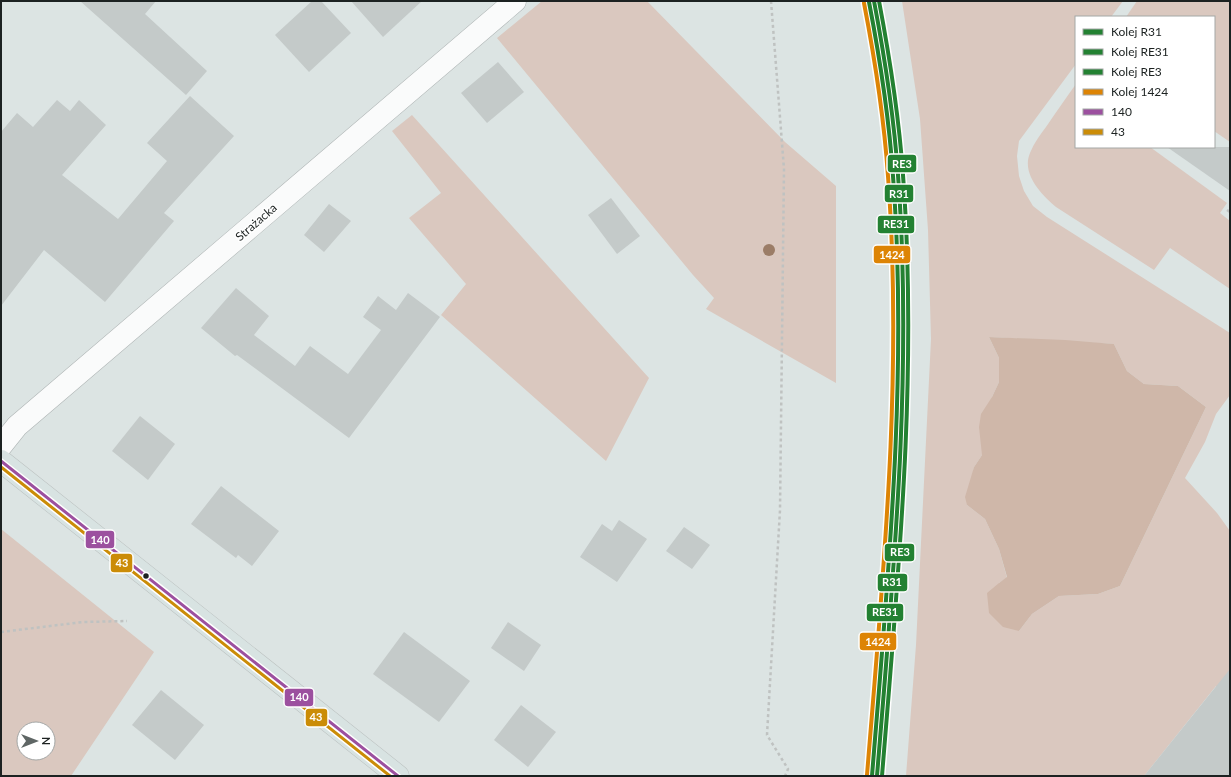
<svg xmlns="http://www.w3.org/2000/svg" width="1231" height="777" viewBox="0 0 1231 777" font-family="Lato,sans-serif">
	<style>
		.green { fill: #dac8bf; fill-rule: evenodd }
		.forest { fill: #cfb7a9 }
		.building { fill: #c4cac9 }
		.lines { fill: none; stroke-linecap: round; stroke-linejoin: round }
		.minor-casing { stroke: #aeb4b4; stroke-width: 23 }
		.primary-casing { stroke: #bcc1c0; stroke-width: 23 }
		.path { stroke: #bfc2c1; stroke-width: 2.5; stroke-dasharray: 3 3; stroke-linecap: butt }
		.minor { stroke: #fafbfb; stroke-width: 22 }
		.primary { stroke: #d8e3e2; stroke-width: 22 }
		.bus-1-casing { stroke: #fff; stroke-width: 6 }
		.bus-2-casing { stroke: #fff; stroke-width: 6 }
		.bus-1 { stroke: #9c509f; stroke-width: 3 }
		.bus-2 { stroke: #cb8c07; stroke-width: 3 }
		.rail-1-casing { stroke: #fff; stroke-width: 7 }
		.rail-2-casing { stroke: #fff; stroke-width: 7 }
		.rail-3-casing { stroke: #fff; stroke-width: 7 }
		.rail-4-casing { stroke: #fff; stroke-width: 7 }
		.rail-1 { stroke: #238132; stroke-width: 4 }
		.rail-2 { stroke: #238132; stroke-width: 4 }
		.rail-3 { stroke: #238132; stroke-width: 4 }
		.rail-4 { stroke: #dd8405; stroke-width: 4 }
		.tree { fill: #9b7d67 }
		.bus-dot { fill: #1c2221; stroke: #fff; stroke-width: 1.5 }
		.labels { text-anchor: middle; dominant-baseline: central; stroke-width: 3; stroke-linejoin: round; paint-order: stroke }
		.street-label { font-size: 12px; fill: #1c2221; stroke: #fff }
		.line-badge { stroke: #fff; stroke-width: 1.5 }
		.badge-label { font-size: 11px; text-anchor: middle; font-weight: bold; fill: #fff }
	</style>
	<rect width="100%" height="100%" fill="#dce4e3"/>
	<!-- green -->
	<g class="green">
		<polygon points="542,1 647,1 785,142 836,186 836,383 706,309 714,298 693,275 497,38"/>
		<path d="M902,1H1123L1111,17H1076V64L1019,141L1017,156L1019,176L1024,191L1033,206L1047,217L1230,333V395L1216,414L1205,442L1185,478L1217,513L1230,531V697L1216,686L1144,776H906L916,645L931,339L928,230L920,119ZM989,337L1114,344L1127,371L1144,384L1178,386L1206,407L1120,586L1098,594L1059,596L1032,614L1019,631L999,583L1007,578L999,549L985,519L967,505L974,467L982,455L992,397L999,382V358Z"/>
		<polygon points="1137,1 1230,1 1230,142 1214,131 1214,17 1126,17"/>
		<path d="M1076,84V147H1150L1227,203L1220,213L1230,221V289L1170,248L1154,270L1056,207C1042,195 1021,174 1030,153C1034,143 1040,135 1046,127C1056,112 1066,98 1076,84Z"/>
		<polygon points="412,115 649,378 606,461 441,315 466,284 409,218 441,193 392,131"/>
		<path d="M1,529L154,652L71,776H1ZM24,729H48V753H24Z"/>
	</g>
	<!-- forest -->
	<polygon class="forest" points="989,337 1065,340 1114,344 1127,371 1144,384 1178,386 1206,407 1120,586 1098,594 1059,596 1032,614 1019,631 1003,627 989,613 987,593 999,583 1007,577 999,549 985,519 967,505 965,497 974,467 982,455 979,427 981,414 992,397 999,382 999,358"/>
	<!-- building -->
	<g class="building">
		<polygon points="80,1 156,1 145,14 207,71 186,95"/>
		<polygon points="312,1 321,1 351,33 309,72 275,35"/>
		<polygon points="351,1 422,1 383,37"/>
		<polygon points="498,62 524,92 487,123 461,93"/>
		<polygon points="190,96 234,136 164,213 174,221 105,302 44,250 1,306 1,132 17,113 33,127 57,100 70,111 79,100 106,125 62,175 118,219 167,161 147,143"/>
		<polygon points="1167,147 1230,147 1230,191"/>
		<polygon points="611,198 640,236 617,254 588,215"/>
		<polygon points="329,204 351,221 324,252 304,235"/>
		<polygon points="236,288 269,316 254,335 295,366 310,346 348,374 381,330 363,317 378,296 396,310 408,293 440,317 349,438 237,355 235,356 201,328"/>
		<polygon points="140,416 175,444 148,480 112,451"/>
		<polygon points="221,486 279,531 252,566 238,555 236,558 191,524"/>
		<polygon points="619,520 647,539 617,582 580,557 602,524 612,531"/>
		<polygon points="684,527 710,545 692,569 666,551"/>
		<polygon points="508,622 541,645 524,671 491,648"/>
		<polygon points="404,632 470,681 439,722 373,674"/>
		<polygon points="1230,669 1230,776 1144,776"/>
		<polygon points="161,690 204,725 175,760 132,725"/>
		<polygon points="521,705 556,732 528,767 494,740"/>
	</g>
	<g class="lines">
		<defs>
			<polyline id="minor" points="1,446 17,426 515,1"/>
			<polyline id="primary" points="1,461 398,776"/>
		</defs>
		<!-- minor casing -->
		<use href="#minor" class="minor-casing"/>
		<!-- primary casing -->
		<use href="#primary" class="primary-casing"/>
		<!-- path -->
		<g class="path">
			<polyline points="771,1 784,169 780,510 767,735 788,769 785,776"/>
			<polyline points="1227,210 1230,212"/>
			<polyline points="1,632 83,622 127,621"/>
		</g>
		<!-- minor -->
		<use href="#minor" class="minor"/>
		<!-- primary -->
		<use href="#primary" class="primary"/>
		<defs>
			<polyline id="bus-1" points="1,461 398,776"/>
			<polyline id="bus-2" points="1,467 390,776"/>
		</defs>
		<!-- bus-1 casing -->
		<use href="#bus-1" class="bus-1-casing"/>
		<!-- bus-2 casing -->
		<use href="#bus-2" class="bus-2-casing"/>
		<!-- bus-1 -->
		<use href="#bus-1" class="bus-1"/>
		<!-- bus-2 -->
		<use href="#bus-2" class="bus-2"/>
		<defs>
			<path id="rail-1" d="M874,1C885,59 894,117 898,175C913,374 893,578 877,776"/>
			<path id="rail-2" d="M869,2C880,59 889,117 893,176C908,375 888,577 872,776"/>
			<path id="rail-3" d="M879,1C890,59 899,117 903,175C918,375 898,577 882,776"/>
			<path id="rail-4" d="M864,3C875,60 884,118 888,176C903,376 883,577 867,775"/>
		</defs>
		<!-- rail-1 casing -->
		<use href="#rail-1" class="rail-1-casing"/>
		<!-- rail-2 casing -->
		<use href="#rail-2" class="rail-2-casing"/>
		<!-- rail-3 casing -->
		<use href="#rail-3" class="rail-3-casing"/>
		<!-- rail-4 casing -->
		<use href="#rail-4" class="rail-4-casing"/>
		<!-- rail-1 -->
		<use href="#rail-1" class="rail-1"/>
		<!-- rail-2 -->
		<use href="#rail-2" class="rail-2"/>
		<!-- rail-3 -->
		<use href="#rail-3" class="rail-3"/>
		<!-- rail-4 -->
		<use href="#rail-4" class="rail-4"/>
	</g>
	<!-- trees -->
	<circle class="tree" cx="769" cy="250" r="6"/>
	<!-- markers -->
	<circle class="bus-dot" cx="146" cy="576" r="3.5"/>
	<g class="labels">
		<!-- street labels -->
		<g class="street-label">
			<text transform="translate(256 222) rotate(-41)">Strażacka</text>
		</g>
	</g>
	<g class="line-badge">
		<rect x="887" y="154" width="30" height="19" rx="4" fill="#238132"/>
		<rect x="884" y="184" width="30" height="19" rx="4" fill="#238132"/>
		<rect x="877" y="215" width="38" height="19" rx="4" fill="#238132"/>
		<rect x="873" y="245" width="38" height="19" rx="4" fill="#dd8405"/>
		<rect x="85" y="530" width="30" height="19" rx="4" fill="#9c509f"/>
		<rect x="884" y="543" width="31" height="19" rx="4" fill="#238132"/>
		<rect x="110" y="553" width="23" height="20" rx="4" fill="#cb8c07"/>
		<rect x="877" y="573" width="31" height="19" rx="4" fill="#238132"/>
		<rect x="866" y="603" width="38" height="19" rx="4" fill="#238132"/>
		<rect x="859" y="632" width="38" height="19" rx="4" fill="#dd8405"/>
		<rect x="284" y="688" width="30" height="19" rx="4" fill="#9c509f"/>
		<rect x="305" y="708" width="23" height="19" rx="4" fill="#cb8c07"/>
	</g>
	<g class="badge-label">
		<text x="902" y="168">RE3</text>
		<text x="899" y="198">R31</text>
		<text x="896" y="228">RE31</text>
		<text x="892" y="259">1424</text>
		<text x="100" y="544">140</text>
		<text x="900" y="556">RE3</text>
		<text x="122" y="567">43</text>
		<text x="892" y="586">R31</text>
		<text x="885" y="616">RE31</text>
		<text x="878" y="646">1424</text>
		<text x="299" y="701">140</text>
		<text x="316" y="721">43</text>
	</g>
	<!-- border -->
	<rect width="1231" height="777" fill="none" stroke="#1c2221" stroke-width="4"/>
	<!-- legend -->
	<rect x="1075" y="16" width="140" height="132" fill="#ffffff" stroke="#a4a7a6"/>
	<rect x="1083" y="29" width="20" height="6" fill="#238132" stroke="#a4a7a6"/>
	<text x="1111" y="36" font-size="12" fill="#1c2221">Kolej R31</text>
	<rect x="1083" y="49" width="20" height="6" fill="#238132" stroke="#a4a7a6"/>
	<text x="1111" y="56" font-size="12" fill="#1c2221">Kolej RE31</text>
	<rect x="1083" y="69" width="20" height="6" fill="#238132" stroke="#a4a7a6"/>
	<text x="1111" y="76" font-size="12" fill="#1c2221">Kolej RE3</text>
	<rect x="1083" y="89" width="20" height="6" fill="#dd8405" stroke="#a4a7a6"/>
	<text x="1111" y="96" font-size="12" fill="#1c2221">Kolej 1424</text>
	<rect x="1083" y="109" width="20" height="6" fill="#9c509f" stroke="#a4a7a6"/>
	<text x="1111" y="116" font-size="12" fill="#1c2221">140</text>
	<rect x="1083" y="129" width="20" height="6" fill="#cb8c07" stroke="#a4a7a6"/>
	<text x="1111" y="136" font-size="12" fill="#1c2221">43</text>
	<!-- north arrow -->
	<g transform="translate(36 741) rotate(90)"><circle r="19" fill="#ffffff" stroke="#a4a7a6"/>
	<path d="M0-3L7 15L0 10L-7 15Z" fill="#5f6665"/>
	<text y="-6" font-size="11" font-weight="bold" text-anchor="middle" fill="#1c2221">N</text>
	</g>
</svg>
